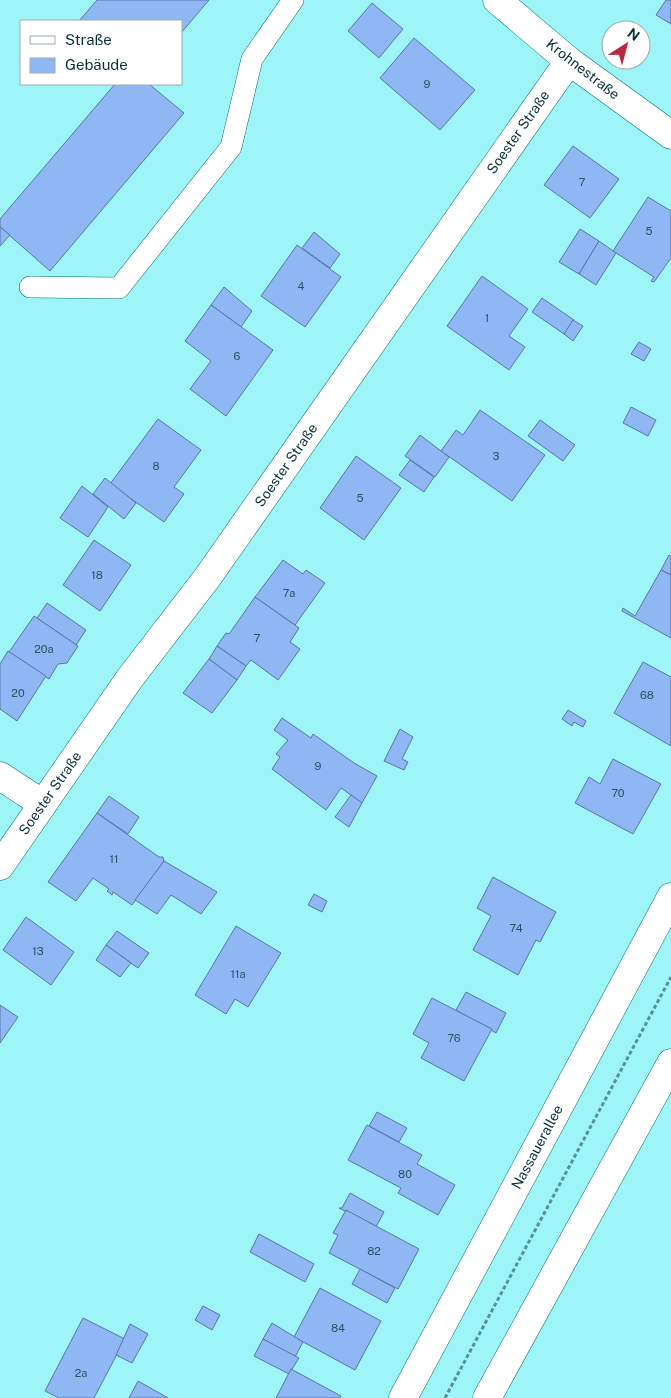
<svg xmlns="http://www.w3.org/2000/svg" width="671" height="1398" viewBox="0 0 671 1398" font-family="'Public Sans',sans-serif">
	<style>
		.building { fill: #8eb7f4; stroke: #5676a6 }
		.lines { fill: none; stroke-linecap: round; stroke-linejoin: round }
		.service-casing { stroke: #006f73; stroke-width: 22 }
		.minor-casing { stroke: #006f73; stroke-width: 29 }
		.secondary-casing { stroke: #006f73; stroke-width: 29 }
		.path { stroke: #549395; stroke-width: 3; stroke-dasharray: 4 2.5; stroke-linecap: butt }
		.service { stroke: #fff; stroke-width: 21 }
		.minor { stroke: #fff; stroke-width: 28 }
		.secondary { stroke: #fff; stroke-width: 28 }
		.labels { text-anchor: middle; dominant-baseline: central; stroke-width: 4.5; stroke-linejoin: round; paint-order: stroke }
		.number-label { font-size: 11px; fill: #2a5262 }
		.street-label { font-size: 14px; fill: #093032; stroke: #fff }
	</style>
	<rect width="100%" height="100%" fill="#9ef5f8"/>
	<!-- building -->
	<g class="building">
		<polygon points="97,0 209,0 181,33 181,21 79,21"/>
		<polygon points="666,0 671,0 671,24 656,15"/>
		<polygon points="372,3 403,29 379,58 348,31"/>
		<polygon points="414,38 475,90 440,130 380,78"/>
		<polygon points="115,84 149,84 184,113 50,271 0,227 0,219"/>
		<polygon points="573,146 619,179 590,218 544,185"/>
		<polygon points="648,197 671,211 671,258 654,282 651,281 654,277 613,251"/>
		<polygon points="0,227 10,235 0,246"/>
		<polygon points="580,229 599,241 579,274 559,262"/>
		<polygon points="314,232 340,254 330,268 302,248"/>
		<polygon points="599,241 616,253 596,285 579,274"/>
		<polygon points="297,245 341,277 305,327 261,296"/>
		<polygon points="482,276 528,309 509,336 525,347 509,370 447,326"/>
		<polygon points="224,287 252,311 241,327 211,305"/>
		<polygon points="542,298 574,320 564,334 532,312"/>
		<polygon points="211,305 273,350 226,416 190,389 211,361 185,341"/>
		<polygon points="573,320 583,326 573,341 564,334"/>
		<polygon points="639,342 651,349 644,361 631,354"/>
		<polygon points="631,407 656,420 648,436 623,423"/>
		<polygon points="480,410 545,455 512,501 441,451 456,430 463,435"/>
		<polygon points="158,419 201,450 174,487 184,494 164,522 110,484"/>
		<polygon points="540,420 575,445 563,461 528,436"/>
		<polygon points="420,435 449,457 435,477 405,456"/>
		<polygon points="356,456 401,488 364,540 320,508"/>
		<polygon points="410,460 434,477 424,492 399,475"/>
		<polygon points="105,478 136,503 124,519 93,494"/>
		<polygon points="82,486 108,507 88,537 60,518"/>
		<polygon points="94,540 131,565 100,611 63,585"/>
		<polygon points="669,555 671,556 671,575 661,570"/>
		<polygon points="283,560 303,574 306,570 325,583 295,625 255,597"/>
		<polygon points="661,570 671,575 671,638 622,611 623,608 635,616"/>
		<polygon points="255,597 299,628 290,642 300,649 278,680 251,660 246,666 217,646 226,633 229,634"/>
		<polygon points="47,603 86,630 76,645 37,618"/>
		<polygon points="34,616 78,646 67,663 58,664 49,679 9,652"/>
		<polygon points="217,646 246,666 237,680 209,659"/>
		<polygon points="8,651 46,676 17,721 0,709 0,664"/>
		<polygon points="209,659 237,680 212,713 183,693"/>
		<polygon points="643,662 671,677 671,746 614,713"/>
		<polygon points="568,710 586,721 583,727 574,722 572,726 562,719"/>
		<polygon points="282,718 311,738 313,734 354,763 377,776 362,803 341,788 326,810 272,769 280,757 276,754 288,740 274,730"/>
		<polygon points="400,729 413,737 402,759 408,762 404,770 384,761"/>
		<polygon points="613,759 661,784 633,834 575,803 589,777 600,784"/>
		<polygon points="351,795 362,803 349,827 335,817"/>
		<polygon points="109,796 139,817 128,834 97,813"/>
		<polygon points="97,813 159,857 163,857 164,861 132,905 113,892 112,895 107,891 109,889 93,878 76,901 48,882"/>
		<polygon points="164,861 217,892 201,914 171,895 157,914 135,900"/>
		<polygon points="493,877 556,912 540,942 536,940 518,975 473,950 491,916 477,908"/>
		<polygon points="314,894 327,901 322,912 308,905"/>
		<polygon points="26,917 74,952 51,985 3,950"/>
		<polygon points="236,926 281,953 248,1007 235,999 226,1014 195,995"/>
		<polygon points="117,931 149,953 138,968 106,945"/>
		<polygon points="106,945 131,963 120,977 96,960"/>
		<polygon points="466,992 506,1013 496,1033 456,1010"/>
		<polygon points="432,998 492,1029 464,1081 421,1058 429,1043 413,1034"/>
		<polygon points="0,1005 18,1017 0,1043"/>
		<polygon points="377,1112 407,1128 399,1142 369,1126"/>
		<polygon points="367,1125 422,1155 417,1164 455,1185 438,1215 398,1193 401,1188 348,1160"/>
		<polygon points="350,1193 384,1212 376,1227 339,1208 342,1208"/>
		<polygon points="346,1210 419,1249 398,1289 329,1253 338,1235 333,1233"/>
		<polygon points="259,1234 314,1264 305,1282 250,1252"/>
		<polygon points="360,1269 395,1288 387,1303 352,1284"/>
		<polygon points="320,1288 381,1321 355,1370 294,1337"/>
		<polygon points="203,1306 220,1315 212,1330 195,1320"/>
		<polygon points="83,1318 125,1339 94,1398 59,1398 45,1391"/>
		<polygon points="272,1323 303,1342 295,1357 263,1339"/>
		<polygon points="130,1324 148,1334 132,1363 116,1355"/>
		<polygon points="263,1339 299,1358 289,1374 254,1356"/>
		<polygon points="291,1369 341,1396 340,1398 276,1398"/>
		<polygon points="138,1381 168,1398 129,1398"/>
	</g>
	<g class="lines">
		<defs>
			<polyline id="service" points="30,287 119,288 231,147 252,59 293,0"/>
			<g id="minor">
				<polyline points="497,0 569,61 671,135"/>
				<polyline points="0,776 43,804"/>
				<polyline points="0,866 130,678 207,578 569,61"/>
				<polyline points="403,1398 671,897"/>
			</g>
			<polyline id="secondary" points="487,1398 671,1063"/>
		</defs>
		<!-- service casing -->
		<use href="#service" class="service-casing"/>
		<!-- minor casing -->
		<use href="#minor" class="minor-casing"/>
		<!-- secondary casing -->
		<use href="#secondary" class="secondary-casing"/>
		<!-- path -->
		<polyline class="path" points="445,1398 671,977"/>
		<!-- service -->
		<use href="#service" class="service"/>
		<!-- minor -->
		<use href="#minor" class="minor"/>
		<!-- secondary -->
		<use href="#secondary" class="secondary"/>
	</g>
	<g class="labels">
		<!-- number labels -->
		<g class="number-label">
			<text x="427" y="84">9</text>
			<text x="582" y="182">7</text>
			<text x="649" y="231">5</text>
			<text x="301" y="286">4</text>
			<text x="487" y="318">1</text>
			<text x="237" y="356">6</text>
			<text x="496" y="456">3</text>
			<text x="156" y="466">8</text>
			<text x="360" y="498">5</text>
			<text x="97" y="575">18</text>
			<text x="289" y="593">7a</text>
			<text x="257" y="638">7</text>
			<text x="44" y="649">20a</text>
			<text x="18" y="693">20</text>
			<text x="647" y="695">68</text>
			<text x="318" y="766">9</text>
			<text x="618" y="793">70</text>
			<text x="114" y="859">11</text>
			<text x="516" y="928">74</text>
			<text x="38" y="951">13</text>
			<text x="238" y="974">11a</text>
			<text x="454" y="1038">76</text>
			<text x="405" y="1174">80</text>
			<text x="374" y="1251">82</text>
			<text x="338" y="1328">84</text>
			<text x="81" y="1373">2a</text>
		</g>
		<!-- street labels -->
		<g class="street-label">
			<text transform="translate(583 69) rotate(38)">Krohnestraße</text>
			<text transform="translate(518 132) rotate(-55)">Soester Straße</text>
			<text transform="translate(286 465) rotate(-55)">Soester Straße</text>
			<text transform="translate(50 793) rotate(-55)">Soester Straße</text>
			<text transform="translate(537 1147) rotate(-62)">Nassauerallee</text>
		</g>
	</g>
	<!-- legend -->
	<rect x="20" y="20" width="162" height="65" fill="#ffffff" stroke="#9dacad"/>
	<rect x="30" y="36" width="25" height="8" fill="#ffffff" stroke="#9dacad"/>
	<text x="65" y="45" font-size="15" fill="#093032">Straße</text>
	<rect x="30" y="58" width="25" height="15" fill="#8eb7f4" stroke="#9dacad"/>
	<text x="65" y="70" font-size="15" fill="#093032">Gebäude</text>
	<!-- north arrow -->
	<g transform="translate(626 45) rotate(36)"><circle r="24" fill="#ffffff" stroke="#9dacad"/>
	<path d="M0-4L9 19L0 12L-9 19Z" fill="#ba293f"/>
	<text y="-8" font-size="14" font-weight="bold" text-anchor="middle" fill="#093032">N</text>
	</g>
</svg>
